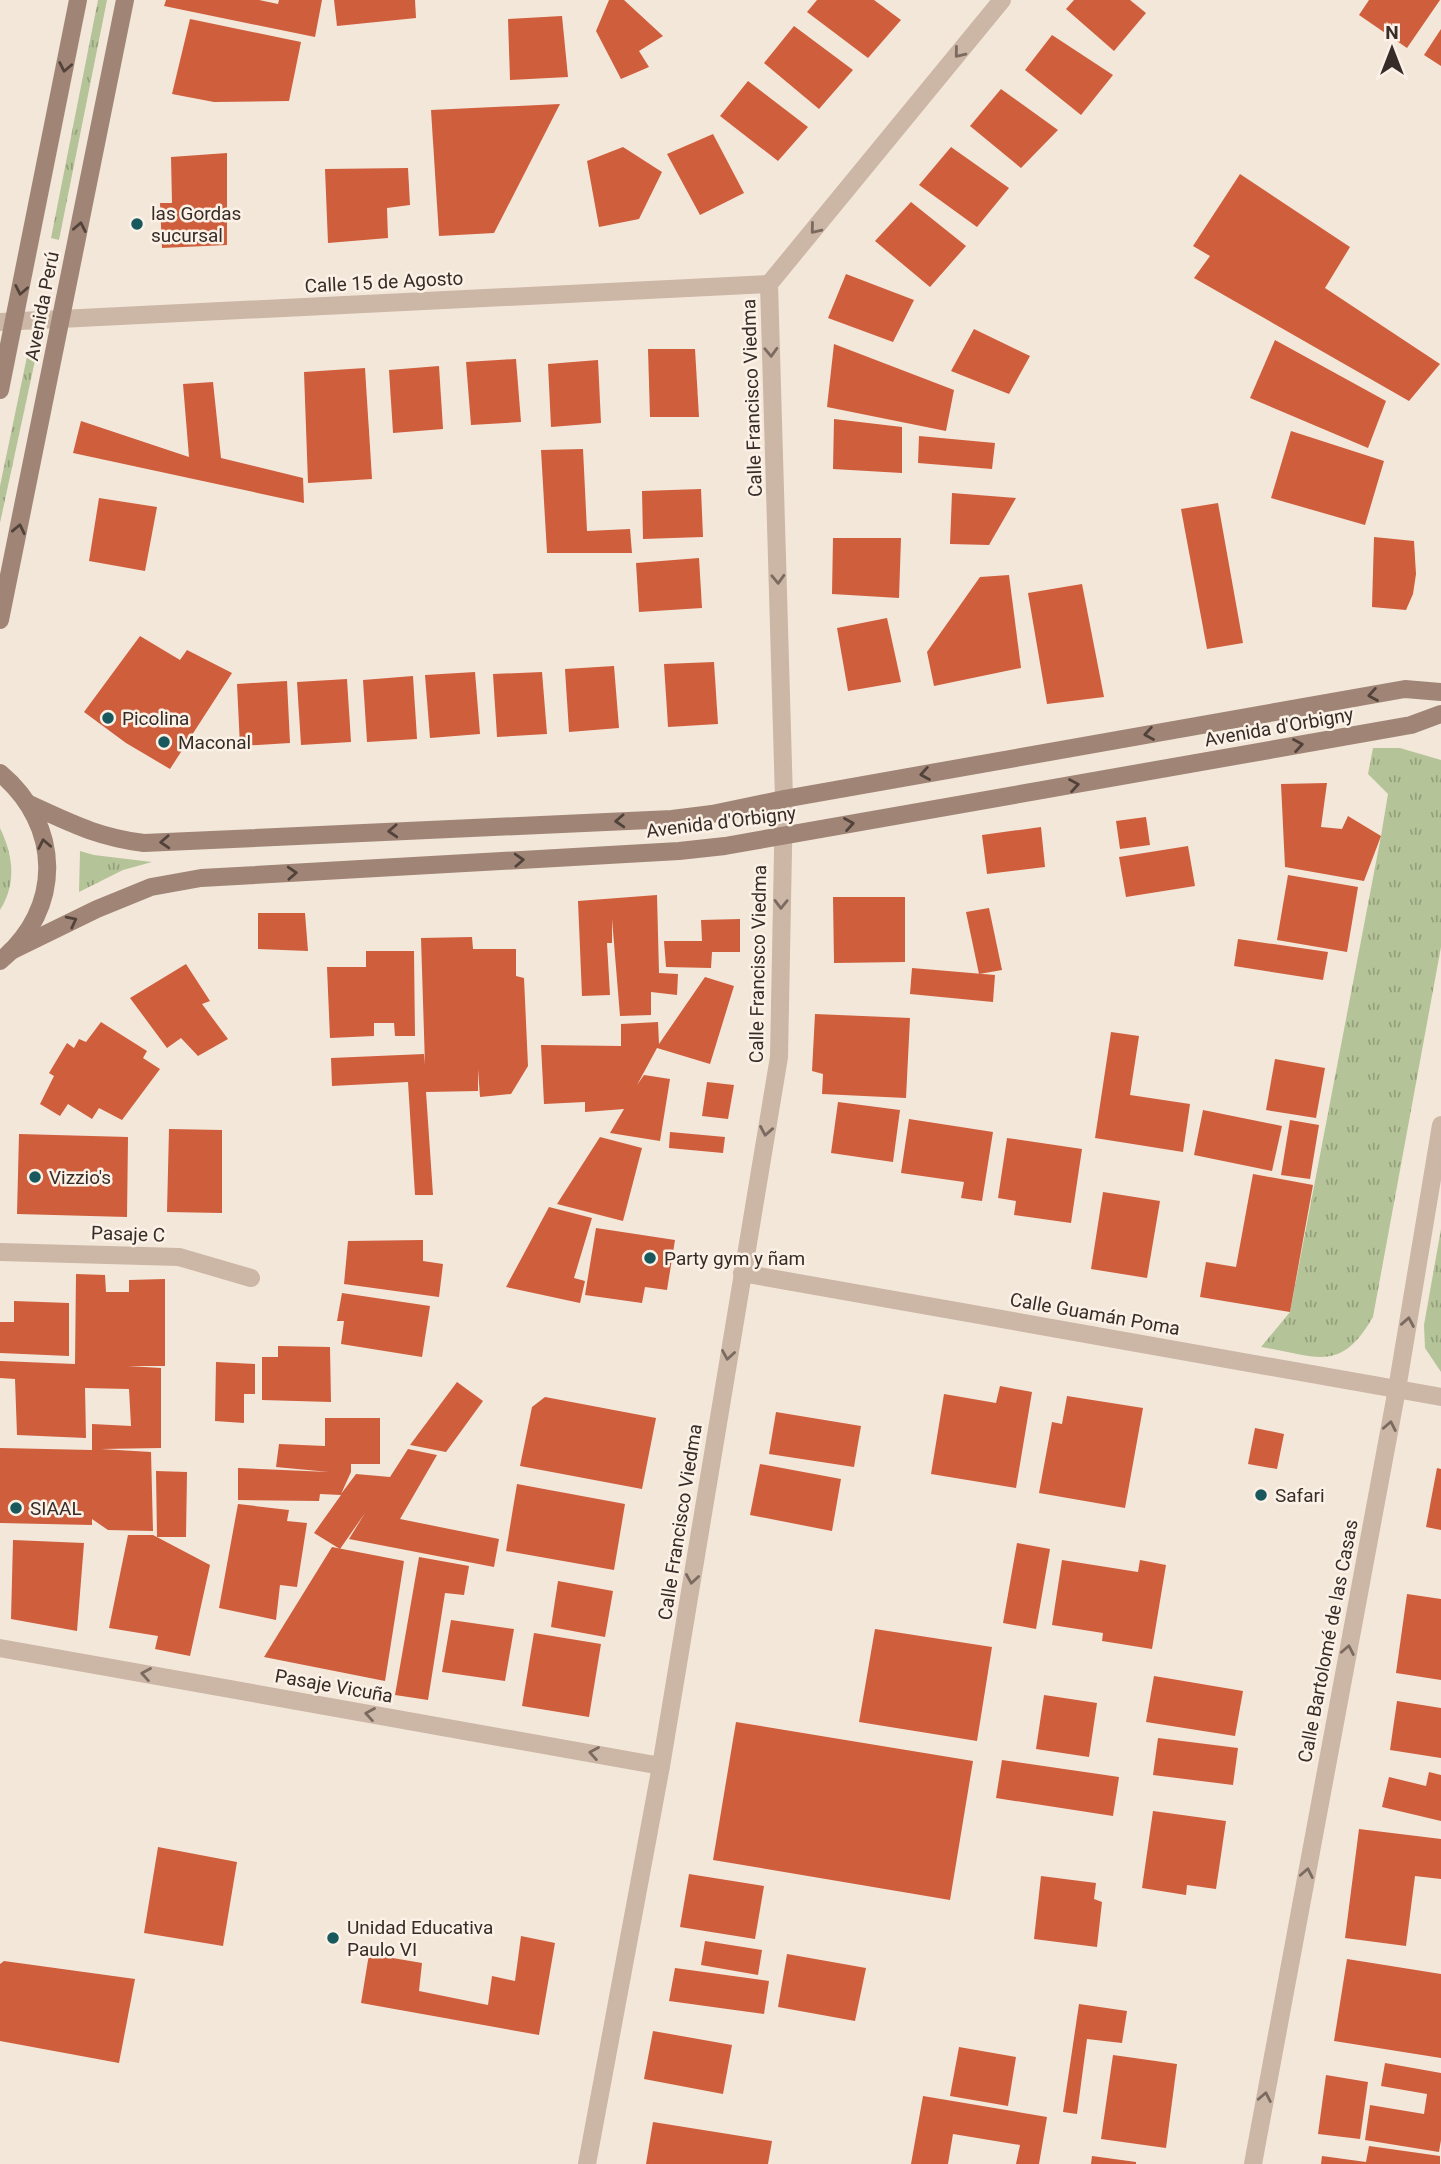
<svg xmlns="http://www.w3.org/2000/svg" width="1441" height="2164" viewBox="0 0 1441 2164" font-family="Roboto,sans-serif">
	<style>
		.grass { fill: url(#grass-tufts) }
		.building { fill: #cf5e3c }
		.lines { fill: none; stroke-linecap: round; stroke-linejoin: round }
		.lane { stroke: #ccb6a5; stroke-width: 18 }
		.street { stroke: #ccb6a5; stroke-width: 18 }
		.secondary { stroke: #a08576; stroke-width: 18 }
		.oneway { stroke: #7a6a60 }
		.oneway2 { stroke: #51423b }
		.poi-dot { fill: #19585c; stroke: #fbf1e6; stroke-width: 2.5 }
		.labels { text-anchor: middle; dominant-baseline: central; stroke-width: 5; stroke-linejoin: round; paint-order: stroke }
		.poi-label { font-size: 19px; fill: #372c27; stroke: #fbf1e6; text-anchor: start }
		.street-label { font-size: 19px; fill: #372c27; stroke: #fbf1e6 }
	</style>
	<defs>
		<pattern id="grass-tufts" width="24" height="20" patternUnits="userSpaceOnUse" patternTransform="scale(1.75)"><rect width="24" height="20" fill="#b5c498"/><path d="M3 7l-1-3M5 7V3M7 7l1-3M15 17l-1-3M17 17v-4M19 17l1-3" fill="none" stroke="#949f7c"/></pattern>
	</defs>
	<rect width="100%" height="100%" fill="#f3e7da"/>
	<!-- grass -->
	<g class="grass">
		<polygon points="98,0 107,0 59,240 51,238"/>
		<polygon points="30,342 39,342 0,523 0,486"/>
		<path d="M1373,748H1400L1441,760V947L1373,1317C1340,1374 1317,1356 1261,1347L1290,1312L1381,836L1388,794L1368,774Z"/>
		<path d="M0,828C13,855 17,883 0,910Z"/>
		<polygon points="80,851 94,855 152,862 123,870 79,892"/>
		<polygon points="1441,1229 1441,1372 1425,1348 1424,1325"/>
	</g>
	<!-- building -->
	<g class="building">
		<polygon points="166,0 259,0 278,4 279,0 322,0 315,37 164,6"/>
		<polygon points="334,0 415,0 416,18 337,26"/>
		<polygon points="609,0 624,0 663,36 639,51 649,67 621,79 596,31"/>
		<polygon points="817,0 874,0 901,20 868,58 807,12"/>
		<polygon points="1074,0 1130,0 1146,13 1114,51 1066,9"/>
		<polygon points="1369,0 1440,0 1407,48 1359,15"/>
		<polygon points="562,16 568,77 510,80 508,19"/>
		<polygon points="190,19 301,42 289,101 214,102 172,94"/>
		<polygon points="794,26 853,70 819,109 764,63"/>
		<polygon points="1441,29 1441,66 1424,55"/>
		<polygon points="1052,35 1113,75 1081,115 1025,70"/>
		<polygon points="748,81 808,127 778,161 720,116"/>
		<polygon points="1001,89 1058,130 1021,168 970,126"/>
		<polygon points="560,104 494,233 439,236 431,110"/>
		<polygon points="713,134 744,193 700,215 667,154"/>
		<polygon points="623,147 662,172 639,219 599,227 587,161"/>
		<polygon points="951,147 1009,188 977,227 919,185"/>
		<polygon points="227,153 227,245 162,248 160,203 172,203 171,157"/>
		<polygon points="408,168 410,205 387,208 388,238 328,243 325,169"/>
		<polygon points="1240,174 1350,247 1325,288 1440,364 1409,401 1194,278 1210,256 1193,246"/>
		<polygon points="911,202 966,246 930,287 875,241"/>
		<polygon points="846,274 914,300 893,342 828,318"/>
		<polygon points="974,329 1030,356 1009,394 951,371"/>
		<polygon points="1275,340 1386,401 1368,448 1250,398"/>
		<polygon points="834,344 954,390 946,431 827,407"/>
		<polygon points="648,349 695,349 699,417 650,417"/>
		<polygon points="516,359 521,422 471,425 466,362"/>
		<polygon points="598,360 601,423 551,427 548,364"/>
		<polygon points="439,366 443,429 393,433 389,370"/>
		<polygon points="365,368 372,479 308,483 304,372"/>
		<polygon points="213,382 221,458 303,478 304,503 73,453 81,421 189,457 183,384"/>
		<polygon points="834,419 902,427 902,473 833,469"/>
		<polygon points="1291,431 1384,461 1365,525 1271,498"/>
		<polygon points="919,436 995,443 992,469 918,463"/>
		<polygon points="583,449 587,531 630,529 632,553 547,553 541,450"/>
		<polygon points="701,489 703,537 643,539 642,491"/>
		<polygon points="952,493 1016,498 989,545 950,544"/>
		<polygon points="99,498 157,507 145,571 89,561"/>
		<polygon points="1218,503 1243,643 1207,649 1181,509"/>
		<polygon points="1374,537 1414,541 1416,574 1413,594 1406,610 1372,607"/>
		<polygon points="833,538 901,538 899,598 832,594"/>
		<polygon points="699,558 702,608 639,612 636,563"/>
		<polygon points="1009,575 1021,668 934,686 927,652 980,577"/>
		<polygon points="1082,584 1104,697 1047,704 1028,593"/>
		<polygon points="887,618 901,682 848,691 837,628"/>
		<polygon points="140,636 180,660 187,650 232,673 170,769 126,743 84,712"/>
		<polygon points="714,662 718,724 668,727 664,664"/>
		<polygon points="614,666 619,728 569,732 565,669"/>
		<polygon points="475,672 480,734 430,738 425,675"/>
		<polygon points="542,672 547,734 497,737 493,674"/>
		<polygon points="413,676 417,739 367,742 363,680"/>
		<polygon points="347,679 351,742 301,745 297,682"/>
		<polygon points="287,681 290,743 240,746 237,684"/>
		<polygon points="1327,783 1321,827 1342,829 1348,816 1381,836 1364,881 1285,867 1281,784"/>
		<polygon points="1146,817 1150,845 1120,849 1116,821"/>
		<polygon points="1041,827 1045,867 987,874 982,835"/>
		<polygon points="1188,846 1195,886 1126,897 1119,857"/>
		<polygon points="1288,875 1358,887 1347,952 1277,940"/>
		<polygon points="657,895 659,973 678,974 677,995 651,992 651,1015 620,1016 612,919 612,943 607,943 610,995 582,996 578,901"/>
		<polygon points="833,897 905,897 905,962 834,963"/>
		<polygon points="989,908 1002,970 979,974 966,912"/>
		<polygon points="258,913 305,913 308,951 258,949"/>
		<polygon points="740,919 740,952 712,952 711,968 666,967 664,941 702,941 701,920"/>
		<polygon points="472,937 473,949 516,949 516,976 524,978 528,1066 511,1094 480,1097 478,1069 478,1091 426,1092 433,1195 415,1195 408,1082 332,1086 331,1058 424,1054 425,1065 421,938"/>
		<polygon points="1238,939 1328,952 1323,980 1234,966"/>
		<polygon points="366,951 414,951 415,1036 395,1036 394,1023 374,1023 374,1036 330,1038 327,967 366,967"/>
		<polygon points="186,964 210,1001 202,1004 228,1039 198,1056 181,1038 167,1048 130,998"/>
		<polygon points="912,968 995,975 993,1002 910,994"/>
		<polygon points="705,977 734,986 710,1064 657,1048 637,1085 644,1075 670,1079 660,1141 610,1133 624,1109 585,1112 585,1102 544,1104 541,1045 621,1046 621,1024 658,1022 659,1044"/>
		<polygon points="815,1014 910,1018 906,1098 822,1094 823,1074 812,1071"/>
		<polygon points="101,1022 147,1051 143,1058 160,1069 122,1120 99,1108 92,1119 68,1104 60,1116 40,1104 54,1076 49,1073 67,1043 74,1048 79,1039 86,1042"/>
		<polygon points="1111,1032 1139,1036 1130,1095 1190,1104 1183,1152 1095,1138"/>
		<polygon points="1275,1059 1325,1068 1316,1118 1266,1110"/>
		<polygon points="707,1082 734,1085 728,1119 702,1116"/>
		<polygon points="838,1102 900,1110 893,1162 831,1153"/>
		<polygon points="1203,1110 1282,1126 1272,1171 1194,1155"/>
		<polygon points="909,1119 993,1132 982,1201 961,1198 964,1182 901,1173"/>
		<polygon points="1290,1120 1319,1125 1310,1179 1281,1175"/>
		<polygon points="169,1129 222,1130 222,1213 167,1212"/>
		<polygon points="670,1132 725,1137 723,1153 669,1148"/>
		<polygon points="19,1134 128,1137 127,1217 17,1214"/>
		<polygon points="600,1137 642,1148 623,1221 557,1204"/>
		<polygon points="1007,1138 1082,1149 1071,1223 1014,1215 1016,1201 998,1198"/>
		<polygon points="1253,1174 1313,1185 1290,1312 1200,1297 1206,1262 1236,1267"/>
		<polygon points="1103,1192 1160,1201 1147,1278 1091,1269"/>
		<polygon points="549,1207 592,1218 574,1278 585,1281 580,1303 506,1287"/>
		<polygon points="596,1228 675,1240 667,1290 645,1287 642,1303 585,1295"/>
		<polygon points="423,1240 423,1261 443,1264 439,1297 344,1284 348,1241"/>
		<polygon points="76,1274 105,1275 106,1292 129,1292 129,1280 165,1279 165,1366 128,1366 161,1368 161,1448 101,1449 151,1452 153,1531 108,1530 92,1519 92,1525 0,1523 0,1448 92,1450 92,1424 131,1426 129,1389 85,1388 86,1438 17,1435 15,1379 0,1378 0,1361 75,1364"/>
		<polygon points="342,1293 430,1306 422,1357 341,1344 344,1321 337,1321"/>
		<polygon points="14,1301 69,1303 69,1356 0,1353 0,1322 14,1322"/>
		<polygon points="278,1346 330,1347 331,1402 262,1400 262,1357 278,1357"/>
		<polygon points="216,1362 255,1364 255,1394 244,1394 244,1423 215,1421"/>
		<polygon points="457,1382 483,1401 446,1452 410,1445"/>
		<polygon points="1000,1386 1032,1392 1016,1488 931,1474 944,1394 996,1403"/>
		<polygon points="1067,1396 1143,1408 1125,1508 1039,1493 1052,1422 1062,1424"/>
		<polygon points="545,1397 656,1418 642,1489 520,1466 532,1407"/>
		<polygon points="776,1412 861,1426 854,1467 769,1454"/>
		<polygon points="325,1418 380,1418 380,1464 351,1464 351,1472 341,1494 356,1474 390,1477 408,1449 437,1455 400,1519 499,1539 494,1567 349,1539 365,1513 340,1549 314,1533 341,1495 320,1494 319,1501 238,1500 238,1468 329,1472 276,1467 279,1444 325,1446"/>
		<polygon points="1255,1428 1284,1434 1277,1469 1248,1464"/>
		<polygon points="760,1464 841,1479 832,1531 750,1515"/>
		<polygon points="1437,1468 1441,1469 1441,1530 1426,1527"/>
		<polygon points="156,1471 187,1472 186,1537 157,1537"/>
		<polygon points="517,1484 625,1504 614,1570 506,1551"/>
		<polygon points="238,1504 289,1510 287,1521 307,1523 297,1587 280,1585 276,1620 219,1608"/>
		<polygon points="128,1535 153,1535 210,1565 190,1656 155,1649 158,1636 109,1628"/>
		<polygon points="13,1540 84,1543 77,1631 11,1619"/>
		<polygon points="1017,1543 1050,1549 1036,1629 1003,1623"/>
		<polygon points="332,1547 404,1561 385,1681 264,1657"/>
		<polygon points="419,1557 469,1566 464,1595 445,1593 428,1700 395,1695"/>
		<polygon points="1062,1560 1138,1572 1140,1560 1166,1565 1152,1649 1102,1641 1103,1633 1052,1625"/>
		<polygon points="558,1581 613,1591 605,1637 551,1627"/>
		<polygon points="1407,1594 1441,1599 1441,1680 1396,1673"/>
		<polygon points="451,1620 514,1629 505,1681 442,1672"/>
		<polygon points="875,1629 992,1647 977,1741 859,1722"/>
		<polygon points="534,1633 601,1644 589,1717 522,1706"/>
		<polygon points="1154,1676 1243,1691 1235,1736 1146,1722"/>
		<polygon points="1044,1695 1097,1703 1089,1757 1036,1749"/>
		<polygon points="1397,1701 1441,1708 1441,1758 1390,1750"/>
		<polygon points="736,1722 973,1761 950,1900 713,1860"/>
		<polygon points="1158,1738 1238,1748 1233,1785 1153,1775"/>
		<polygon points="1002,1760 1119,1777 1113,1816 996,1798"/>
		<polygon points="1429,1772 1441,1775 1441,1821 1382,1807 1389,1777 1426,1786"/>
		<polygon points="1153,1811 1226,1821 1216,1889 1187,1885 1186,1895 1142,1888"/>
		<polygon points="1359,1829 1441,1839 1441,1879 1415,1876 1406,1946 1345,1938"/>
		<polygon points="158,1847 237,1862 223,1946 144,1933"/>
		<polygon points="689,1874 764,1886 755,1939 680,1927"/>
		<polygon points="1041,1876 1096,1883 1094,1899 1102,1902 1097,1947 1034,1939"/>
		<polygon points="521,1936 555,1943 539,2035 361,2003 369,1954 422,1963 419,1991 488,2005 492,1976 515,1981"/>
		<polygon points="705,1941 762,1950 758,1975 701,1965"/>
		<polygon points="787,1954 866,1968 855,2021 778,2007"/>
		<polygon points="1347,1959 1441,1974 1441,2058 1334,2041"/>
		<polygon points="4,1961 135,1979 119,2063 0,2041 0,1964"/>
		<polygon points="675,1968 769,1981 764,2014 669,2001"/>
		<polygon points="1079,2004 1127,2011 1122,2043 1087,2039 1077,2114 1063,2112"/>
		<polygon points="653,2031 732,2045 723,2094 644,2079"/>
		<polygon points="959,2047 1016,2057 1008,2106 950,2096"/>
		<polygon points="1113,2055 1177,2064 1166,2148 1101,2139"/>
		<polygon points="1385,2063 1441,2073 1441,2140 1439,2152 1365,2140 1370,2105 1424,2114 1427,2094 1381,2086"/>
		<polygon points="1326,2075 1368,2082 1360,2139 1318,2134"/>
		<polygon points="923,2096 1047,2117 1039,2164 1016,2164 1020,2145 953,2134 948,2164 911,2164"/>
		<polygon points="653,2122 772,2141 768,2164 646,2164"/>
		<polygon points="1369,2146 1440,2156 1440,2164 1321,2164 1322,2156 1366,2162"/>
		<polygon points="1092,2156 1136,2162 1136,2164 1091,2164"/>
	</g>
	<g class="lines">
		<!-- lane -->
		<polyline class="lane" points="0,1648 661,1766"/>
		<!-- street -->
		<g class="street">
			<polyline points="0,322 769,284"/>
			<polyline points="0,1252 179,1257 251,1278"/>
			<polyline points="742,1273 1441,1397"/>
			<polyline points="587,2164 661,1766 779,1057 784,799 769,284 1002,0"/>
			<polyline points="1253,2164 1397,1389 1441,1125"/>
		</g>
		<!-- secondary -->
		<g class="secondary">
			<polyline points="0,390 78,0"/>
			<polyline points="0,620 125,0"/>
			<path d="M0,773C62,825 64,909 0,961"/>
			<path d="M29,804C71,823 97,837 144,843L672,819L712,814L784,799L1405,689L1441,692"/>
			<polyline points="11,951 97,909 151,887 201,878 679,851 725,846 1411,725 1441,714"/>
		</g>
	</g>
	<!-- one-way arrows -->
	<defs><path id="oneway-chevron" d="M-2-3.5L2.5 0L-2 3.5" fill="none" stroke-width="1.6" stroke-linecap="round" stroke-linejoin="round" transform="scale(1.75)"/></defs>
	<g class="oneway">
		<use href="#oneway-chevron" transform="translate(959 53) rotate(129)"/>
		<use href="#oneway-chevron" transform="translate(815 229) rotate(129)"/>
		<use href="#oneway-chevron" transform="translate(771 352) rotate(88)"/>
		<use href="#oneway-chevron" transform="translate(778 579) rotate(88)"/>
		<use href="#oneway-chevron" transform="translate(781 904) rotate(91)"/>
		<use href="#oneway-chevron" transform="translate(766 1131) rotate(100)"/>
		<use href="#oneway-chevron" transform="translate(1408 1322) rotate(-80)"/>
		<use href="#oneway-chevron" transform="translate(728 1355) rotate(99)"/>
		<use href="#oneway-chevron" transform="translate(1390 1426) rotate(-79)"/>
		<use href="#oneway-chevron" transform="translate(692 1579) rotate(99)"/>
		<use href="#oneway-chevron" transform="translate(1348 1650) rotate(-79)"/>
		<use href="#oneway-chevron" transform="translate(146 1674) rotate(-170)"/>
		<use href="#oneway-chevron" transform="translate(370 1714) rotate(-170)"/>
		<use href="#oneway-chevron" transform="translate(594 1753) rotate(-170)"/>
		<use href="#oneway-chevron" transform="translate(1307 1873) rotate(-79)"/>
		<use href="#oneway-chevron" transform="translate(1265 2097) rotate(-79)"/>
	</g>
	<g class="oneway2">
		<use href="#oneway-chevron" transform="translate(65 67) rotate(101)"/>
		<use href="#oneway-chevron" transform="translate(80 227) rotate(-79)"/>
		<use href="#oneway-chevron" transform="translate(21 290) rotate(101)"/>
		<use href="#oneway-chevron" transform="translate(19 529) rotate(-78)"/>
		<use href="#oneway-chevron" transform="translate(1373 695) rotate(170)"/>
		<use href="#oneway-chevron" transform="translate(1149 734) rotate(170)"/>
		<use href="#oneway-chevron" transform="translate(1298 745) rotate(-10)"/>
		<use href="#oneway-chevron" transform="translate(925 774) rotate(170)"/>
		<use href="#oneway-chevron" transform="translate(1074 785) rotate(-10)"/>
		<use href="#oneway-chevron" transform="translate(620 821) rotate(177)"/>
		<use href="#oneway-chevron" transform="translate(849 824) rotate(-10)"/>
		<use href="#oneway-chevron" transform="translate(393 831) rotate(177)"/>
		<use href="#oneway-chevron" transform="translate(165 842) rotate(177)"/>
		<use href="#oneway-chevron" transform="translate(44 844) rotate(-101)"/>
		<use href="#oneway-chevron" transform="translate(519 860) rotate(-3)"/>
		<use href="#oneway-chevron" transform="translate(292 873) rotate(-3)"/>
		<use href="#oneway-chevron" transform="translate(72 921) rotate(-27)"/>
	</g>
	<!-- markers -->
	<g class="poi-dot">
		<circle cx="137" cy="224" r="7"/>
		<circle cx="108" cy="718" r="7"/>
		<circle cx="164" cy="742" r="7"/>
		<circle cx="35" cy="1177" r="7"/>
		<circle cx="650" cy="1258" r="7"/>
		<circle cx="1261" cy="1495" r="7"/>
		<circle cx="16" cy="1508" r="7"/>
		<circle cx="333" cy="1938" r="7"/>
	</g>
	<g class="labels">
		<!-- poi labels -->
		<g class="poi-label">
			<text x="151" y="213">las Gordas<tspan x="151" dy="22">sucursal</tspan></text>
			<text x="122" y="718">Picolina</text>
			<text x="178" y="742">Maconal</text>
			<text x="49" y="1177">Vizzio's</text>
			<text x="664" y="1258">Party gym y ñam</text>
			<text x="1275" y="1495">Safari</text>
			<text x="30" y="1508">SIAAL</text>
			<text x="347" y="1927">Unidad Educativa<tspan x="347" dy="22">Paulo VI</tspan></text>
		</g>
		<!-- street labels -->
		<g class="street-label">
			<text transform="translate(384 282) rotate(-3)">Calle 15 de Agosto</text>
			<text transform="translate(42 306) rotate(-79)">Avenida Perú</text>
			<text transform="translate(752 398) rotate(-92)">Calle Francisco Viedma</text>
			<text transform="translate(1279 727) rotate(-10)">Avenida d'Orbigny</text>
			<text transform="translate(721 822) rotate(-7)">Avenida d'Orbigny</text>
			<text transform="translate(758 964) rotate(-89)">Calle Francisco Viedma</text>
			<text transform="translate(128 1234) rotate(2)">Pasaje C</text>
			<text transform="translate(1095 1314) rotate(10)">Calle Guamán Poma</text>
			<text transform="translate(680 1522) rotate(-81)">Calle Francisco Viedma</text>
			<text transform="translate(1328 1641) rotate(-79)">Calle Bartolomé de las Casas</text>
			<text transform="translate(334 1686) rotate(10)">Pasaje Vicuña</text>
		</g>
	</g>
	<!-- north arrow -->
	<g transform="translate(1392 49)" stroke="#fbf1e6" stroke-width="5" paint-order="stroke">
	<path d="M0-5L12 26L0 18L-12 26Z" fill="#372c27"/>
	<text y="-10" font-size="19" font-weight="bold" text-anchor="middle" fill="#372c27">N</text>
	</g>
</svg>
